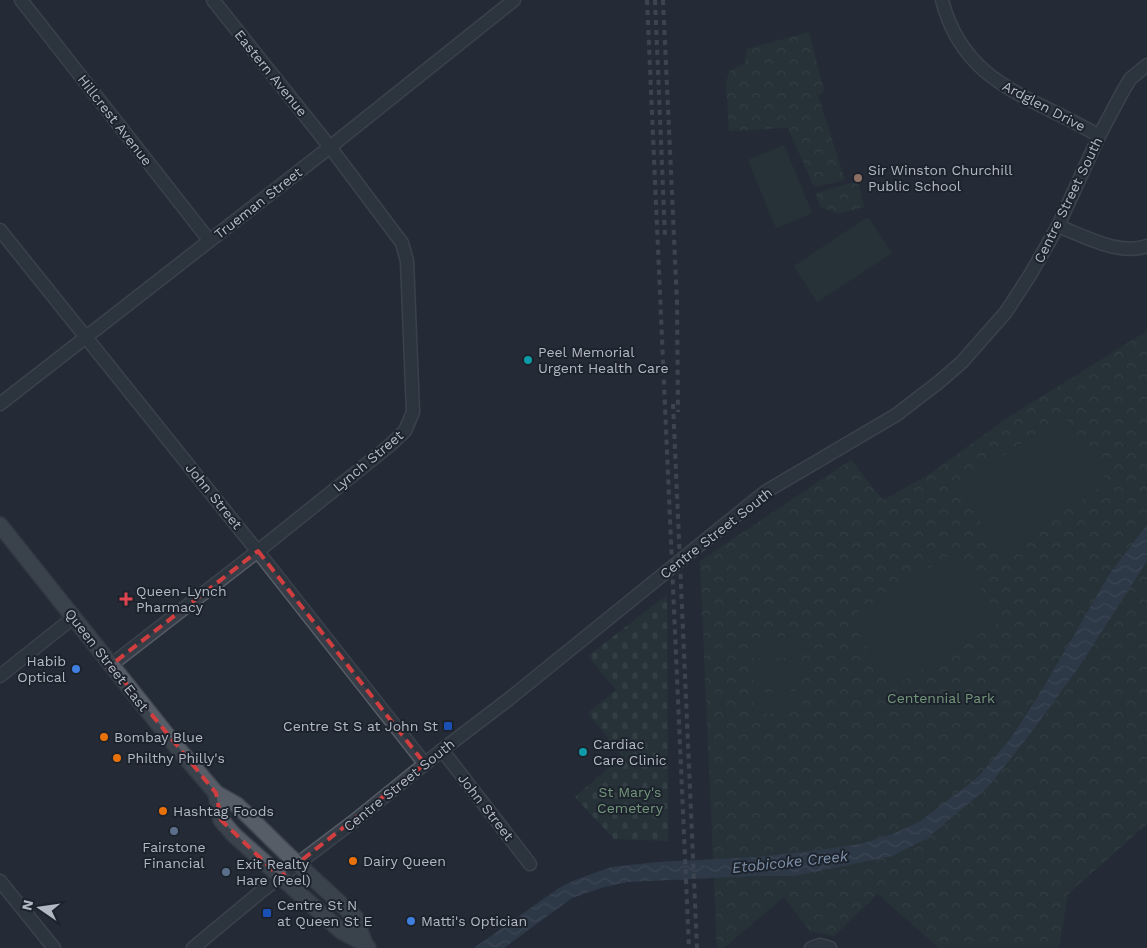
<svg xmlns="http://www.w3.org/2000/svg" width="1147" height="948" viewBox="0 0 1147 948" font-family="'Work Sans',sans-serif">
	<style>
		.cemetery { fill: url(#cemetery-stones) }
		.park { fill: url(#park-crowns) }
		.pitch { fill: #293a3a }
		.water { fill: url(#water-waves) }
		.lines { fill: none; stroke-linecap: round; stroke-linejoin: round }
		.minor-casing { stroke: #555c65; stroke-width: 15 }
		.major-casing { stroke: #414751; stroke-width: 18 }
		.minor { stroke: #373e48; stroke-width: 12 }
		.major { stroke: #565d67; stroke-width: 15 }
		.rail { stroke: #5a626e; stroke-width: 4; stroke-dasharray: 5 5; stroke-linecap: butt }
		.marked { fill: none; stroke: #d13e3f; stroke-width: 4; stroke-dasharray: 10 6; stroke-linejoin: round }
		.education-dot { fill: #8d6e63; stroke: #1d232c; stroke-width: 2 }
		.culture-dot { fill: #0f9aa8; stroke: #1d232c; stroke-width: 2 }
		.health-dot { fill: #e0444e; stroke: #1d232c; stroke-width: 2 }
		.shop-dot { fill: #3f7fe0; stroke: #1d232c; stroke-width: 2 }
		.transit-dot { fill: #1a4fb4; stroke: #1d232c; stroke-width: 2 }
		.food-dot { fill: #e8710a; stroke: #1d232c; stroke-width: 2 }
		.service-dot { fill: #5c6f8a; stroke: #1d232c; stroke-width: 2 }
		.labels { text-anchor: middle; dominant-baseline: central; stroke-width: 4; stroke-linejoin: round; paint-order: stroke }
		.street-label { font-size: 14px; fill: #b2b9c4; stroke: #1d232c }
		.poi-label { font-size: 14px; fill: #b2b9c4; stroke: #1d232c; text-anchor: start }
		.park-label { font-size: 14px; fill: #73967b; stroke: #1d232c }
		.water-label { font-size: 15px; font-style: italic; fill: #7d90a8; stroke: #1d232c }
	</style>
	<defs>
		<pattern id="cemetery-stones" width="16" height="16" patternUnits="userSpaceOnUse" patternTransform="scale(1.25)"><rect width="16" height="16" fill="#293a3a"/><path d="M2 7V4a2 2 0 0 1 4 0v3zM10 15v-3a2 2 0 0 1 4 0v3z" fill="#465455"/></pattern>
		<pattern id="park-crowns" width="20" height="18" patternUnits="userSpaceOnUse" patternTransform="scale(1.25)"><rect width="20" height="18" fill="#293a3a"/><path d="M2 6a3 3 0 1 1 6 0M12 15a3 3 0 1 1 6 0" fill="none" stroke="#465455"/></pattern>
		<pattern id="water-waves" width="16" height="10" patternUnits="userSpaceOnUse" patternTransform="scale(1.25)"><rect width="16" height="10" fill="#3b4a5e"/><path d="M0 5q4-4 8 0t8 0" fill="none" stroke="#556273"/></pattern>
	</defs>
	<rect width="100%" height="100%" fill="#242c37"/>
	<!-- cemetery -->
	<polygon class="cemetery" points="667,595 668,841 614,839 575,797 622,756 588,713 616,690 588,656"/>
	<!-- park -->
	<g class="park">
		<polygon points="809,32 824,91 818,96 845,180 814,187 788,128 729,131 726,82 730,71 745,63 747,49"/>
		<polygon points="858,181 864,207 838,214 819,206 816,193"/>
		<polygon points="1147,331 1147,824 1068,894 1059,948 939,948 878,894 834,936 810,931 784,897 724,948 717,948 700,561 851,460 883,500 930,474 1004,420"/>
	</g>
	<!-- pitch -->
	<g class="pitch">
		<polygon points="784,145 812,213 776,228 748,160"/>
		<polygon points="868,217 892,253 817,302 794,266"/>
		<polygon points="1064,415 1108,482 1001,553 957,487"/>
		<polygon points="958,550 1001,621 892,688 849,618"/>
		<polygon points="797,636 798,657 753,659 752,638"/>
		<polygon points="798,663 799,684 754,686 753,665"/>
		<polygon points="798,691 799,712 754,714 753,693"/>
	</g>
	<!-- water -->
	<polygon class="water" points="1147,525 1147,561 1079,667 1030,734 988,787 926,839 892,856 794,876 755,876 628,882 604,887 572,898 504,948 474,948 559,888 575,880 611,867 658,862 757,857 827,849 860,844 893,834 921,821 979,776 1010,739 1039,695 1110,573"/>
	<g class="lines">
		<defs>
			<g id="minor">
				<polyline points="21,0 209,240"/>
				<path d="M942,0C964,86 1033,96 1099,136"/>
				<path d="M1058,226C1084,236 1119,256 1147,246"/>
				<polyline points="0,230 266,562 425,764"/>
				<polyline points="0,404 330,147 514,0"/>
				<polyline points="111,665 258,551 389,446 405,431 413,412 407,261 402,243 330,147 213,0"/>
				<polyline points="0,676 74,617"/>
				<polyline points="442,750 530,864"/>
				<polyline points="0,881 54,948"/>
				<polyline points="193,948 263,890 354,821 442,750 509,699 765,492 896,415 939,382 962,362 1006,312 1030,275 1058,226 1099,136 1123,91 1130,79 1147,65"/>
				<polyline points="811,948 820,945 830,948"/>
			</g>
			<g id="major">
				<polyline points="0,525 175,745 216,793 237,805 287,854 355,917 365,944 368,948"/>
				<polyline points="216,793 221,820 234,835 341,931 365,944"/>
			</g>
		</defs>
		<!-- minor casing -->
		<use href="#minor" class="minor-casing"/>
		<!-- major casing -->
		<use href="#major" class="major-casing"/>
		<!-- minor -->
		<use href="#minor" class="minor"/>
		<!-- major -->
		<use href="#major" class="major"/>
		<!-- rail -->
		<g class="rail">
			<polyline points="647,0 689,948"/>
			<polyline points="655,0 665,236"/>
			<polyline points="663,0 677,302 678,412"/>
			<polyline points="673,404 697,948"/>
		</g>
	</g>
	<!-- marked area -->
	<path d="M0 0H1147V948H0ZM258,551L425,764L280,877L221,820L216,793L111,665Z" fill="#242c37" fill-opacity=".55" fill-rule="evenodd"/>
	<path class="marked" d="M258,551L425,764L280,877L221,820L216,793L111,665Z"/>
	<!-- markers -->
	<circle class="education-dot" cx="858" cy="178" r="5"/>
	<g class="culture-dot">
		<circle cx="528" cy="360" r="5"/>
		<circle cx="583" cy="752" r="5"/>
	</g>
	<path class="health-dot" d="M123.5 591.5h5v5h5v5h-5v5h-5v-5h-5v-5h5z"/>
	<g class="shop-dot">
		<circle cx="76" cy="669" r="5"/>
		<circle cx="411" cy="921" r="5"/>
	</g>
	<g class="transit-dot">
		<rect x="443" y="721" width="10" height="10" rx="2.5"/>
		<rect x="262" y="908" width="10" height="10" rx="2.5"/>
	</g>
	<g class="food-dot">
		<circle cx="104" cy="737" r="5"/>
		<circle cx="117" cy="758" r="5"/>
		<circle cx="163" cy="811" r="5"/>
		<circle cx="353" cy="861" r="5"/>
	</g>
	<g class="service-dot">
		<circle cx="174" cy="831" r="5"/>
		<circle cx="226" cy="872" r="5"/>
	</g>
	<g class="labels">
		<!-- street labels -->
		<g class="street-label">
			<text transform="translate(271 73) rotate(51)">Eastern Avenue</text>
			<text transform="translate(1044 106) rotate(28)">Ardglen Drive</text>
			<text transform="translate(115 120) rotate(52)">Hillcrest Avenue</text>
			<text transform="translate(1068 200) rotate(-64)">Centre Street South</text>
			<text transform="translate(258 203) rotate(-38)">Trueman Street</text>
			<text transform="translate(368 461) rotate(-40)">Lynch Street</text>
			<text transform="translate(214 496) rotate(51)">John Street</text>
			<text transform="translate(716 533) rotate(-38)">Centre Street South</text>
			<text transform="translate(107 660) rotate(52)">Queen Street East</text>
			<text transform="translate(399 785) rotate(-39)">Centre Street South</text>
			<text transform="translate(486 807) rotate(52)">John Street</text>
		</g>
		<!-- poi labels -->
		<g class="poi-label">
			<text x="868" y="170">Sir Winston Churchill<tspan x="868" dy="16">Public School</tspan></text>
			<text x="538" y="352">Peel Memorial<tspan x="538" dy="16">Urgent Health Care</tspan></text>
			<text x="136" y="591">Queen-Lynch<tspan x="136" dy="16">Pharmacy</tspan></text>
			<text x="66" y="661" text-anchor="end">Habib<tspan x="66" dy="16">Optical</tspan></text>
			<text x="438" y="726" text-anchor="end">Centre St S at John St</text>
			<text x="114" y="737">Bombay Blue</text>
			<text x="593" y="744">Cardiac<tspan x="593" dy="16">Care Clinic</tspan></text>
			<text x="127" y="758">Philthy Philly's</text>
			<text x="173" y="811">Hashtag Foods</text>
			<text x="174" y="847" text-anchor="middle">Fairstone<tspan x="174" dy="16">Financial</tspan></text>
			<text x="363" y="861">Dairy Queen</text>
			<text x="236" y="864">Exit Realty<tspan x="236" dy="16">Hare (Peel)</tspan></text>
			<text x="277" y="905">Centre St N<tspan x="277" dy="16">at Queen St E</tspan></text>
			<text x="421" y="921">Matti's Optician</text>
		</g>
		<!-- park labels -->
		<g class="park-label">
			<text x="941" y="698">Centennial Park</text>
			<text x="630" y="792">St Mary's<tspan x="630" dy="16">Cemetery</tspan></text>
		</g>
		<!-- water labels -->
		<g class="water-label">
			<text transform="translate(790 862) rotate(-6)">Etobicoke Creek</text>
		</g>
	</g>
	<!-- north arrow -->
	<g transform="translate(40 908) rotate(283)" stroke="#1d232c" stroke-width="4" paint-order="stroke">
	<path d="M0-4L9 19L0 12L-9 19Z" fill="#b2b9c4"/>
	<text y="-8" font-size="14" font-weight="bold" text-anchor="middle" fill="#b2b9c4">N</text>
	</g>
</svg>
